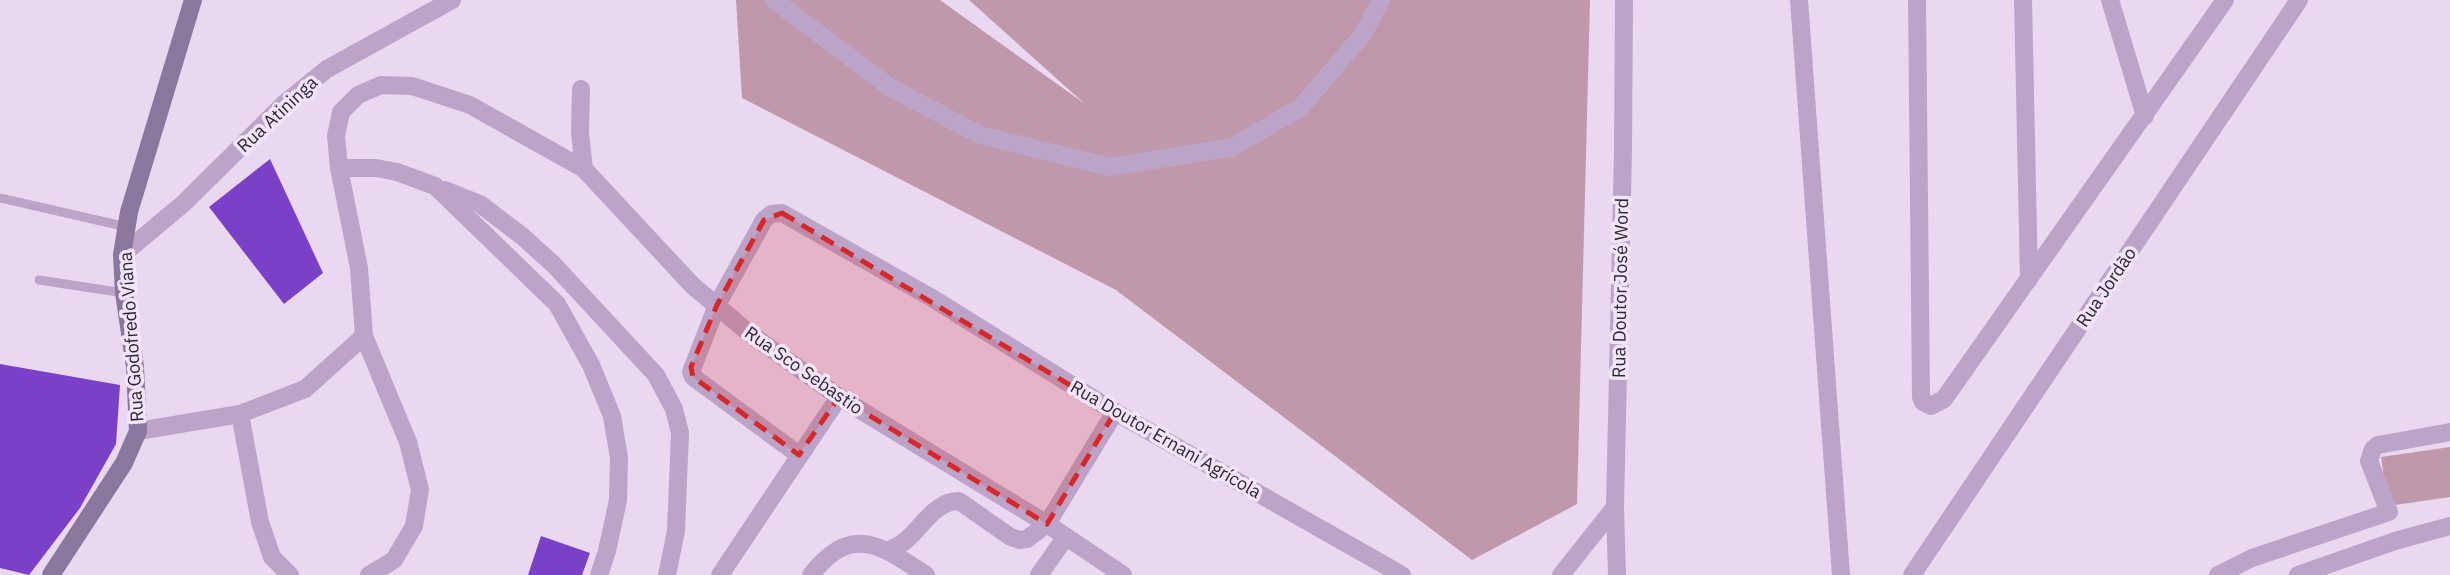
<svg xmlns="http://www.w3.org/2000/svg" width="2450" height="575" viewBox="0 0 2450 575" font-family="'IBM Plex Sans',sans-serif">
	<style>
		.green { fill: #c098ab }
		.building { fill: #7a40c7 }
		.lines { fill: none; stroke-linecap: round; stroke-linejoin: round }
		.service { stroke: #bca4c9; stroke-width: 9 }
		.minor { stroke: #bca4c9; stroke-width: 18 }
		.tertiary { stroke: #bca4c9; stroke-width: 18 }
		.secondary { stroke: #8b769d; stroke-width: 18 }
		.marked { fill: #d62828; fill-opacity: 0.2; stroke: #d62828; stroke-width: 5; stroke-dasharray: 14 9; stroke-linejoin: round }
		.labels { text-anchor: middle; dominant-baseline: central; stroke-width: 7; stroke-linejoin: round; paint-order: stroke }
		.street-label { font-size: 18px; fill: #2d2635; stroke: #f3e4f9 }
	</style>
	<rect width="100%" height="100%" fill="#ead8f1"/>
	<!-- green -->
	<g class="green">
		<polygon points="736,0 940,0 1085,104 969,0 1590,0 1577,504 1472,560 1116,290 742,98"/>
		<polygon points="2450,447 2450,497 2388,506 2381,457"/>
	</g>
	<!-- building -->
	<g class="building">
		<polygon points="270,159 323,273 284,304 209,207"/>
		<polygon points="0,364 120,385 116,444 80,508 29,575 0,568"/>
		<polygon points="541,536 590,553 582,575 528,575"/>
	</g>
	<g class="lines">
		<!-- service -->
		<g class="service">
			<polyline points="0,198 127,227"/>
			<polyline points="39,280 124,293"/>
		</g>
		<!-- minor -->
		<g class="minor">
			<polyline points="774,0 891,88 980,135 1110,167 1233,147 1301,107 1363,34 1381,0"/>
			<polyline points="1799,0 1841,575"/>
			<polyline points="1917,0 1921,397 1923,402 1931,406 1944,399 2225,0"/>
			<polyline points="2023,0 2029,279"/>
			<polyline points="2110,0 2145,116"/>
			<polyline points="581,89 580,133 584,169 693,286 749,333 839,397 1047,524 1123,575"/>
			<polyline points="339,168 376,168 397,172 435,186 557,304 591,365 612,416 619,458 618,500 607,551 599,575"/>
			<polyline points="445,190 480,204 522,236 554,265 656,375 674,409 680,433 676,531 667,575"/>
			<polyline points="240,414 305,389 364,336"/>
			<polyline points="138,431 240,414 260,522 272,557 290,575"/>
			<polyline points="799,455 693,377 691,372 717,305 764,220 771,214 782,213 932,298 1115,412 1402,575"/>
			<path d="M888,550C917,543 928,501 959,501L1009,536L1019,540L1027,539L1047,524L1115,412"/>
			<polyline points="369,575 394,560 414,526 420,490 408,442 364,336 359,268 339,168 336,136 341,112 358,95 381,85 412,86 470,105 584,169"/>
			<polyline points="720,575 839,397"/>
			<path d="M811,575C851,523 881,545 926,575"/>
			<polyline points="1039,575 1065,538"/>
			<polyline points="1561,575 1615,507"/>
			<polyline points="1617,575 1615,507 1623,151 1624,0"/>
			<polyline points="1912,575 2299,0"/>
			<polyline points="2218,575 2252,558 2389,512 2369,461 2373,449 2378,445 2450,432"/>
			<polyline points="2298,575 2395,541 2450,526"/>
		</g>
		<!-- tertiary -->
		<polyline class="tertiary" points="122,255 184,203 285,103 327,69 452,0"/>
		<!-- secondary -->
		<polyline class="secondary" points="51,575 124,463 138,431 135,367 124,293 122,255 129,212 193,0"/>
	</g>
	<!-- marked area -->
	<path class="marked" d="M782,213L1115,412L1047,524L839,397L799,455L693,377L691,367L717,305L764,220Z"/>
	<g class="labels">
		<!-- street labels -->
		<g class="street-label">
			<text transform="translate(277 114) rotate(-43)">Rua Atininga</text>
			<text transform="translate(2106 287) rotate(-56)">Rua Jordão</text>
			<text transform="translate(1620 288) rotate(-89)">Rua Doutor José Word</text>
			<text transform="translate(131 337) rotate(-94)">Rua Godofredo Viana</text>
			<text transform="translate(804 370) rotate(35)">Rua Sco Sebastio</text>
			<text transform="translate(1166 439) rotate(30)">Rua Doutor Ernani Agrícola</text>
		</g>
	</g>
</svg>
